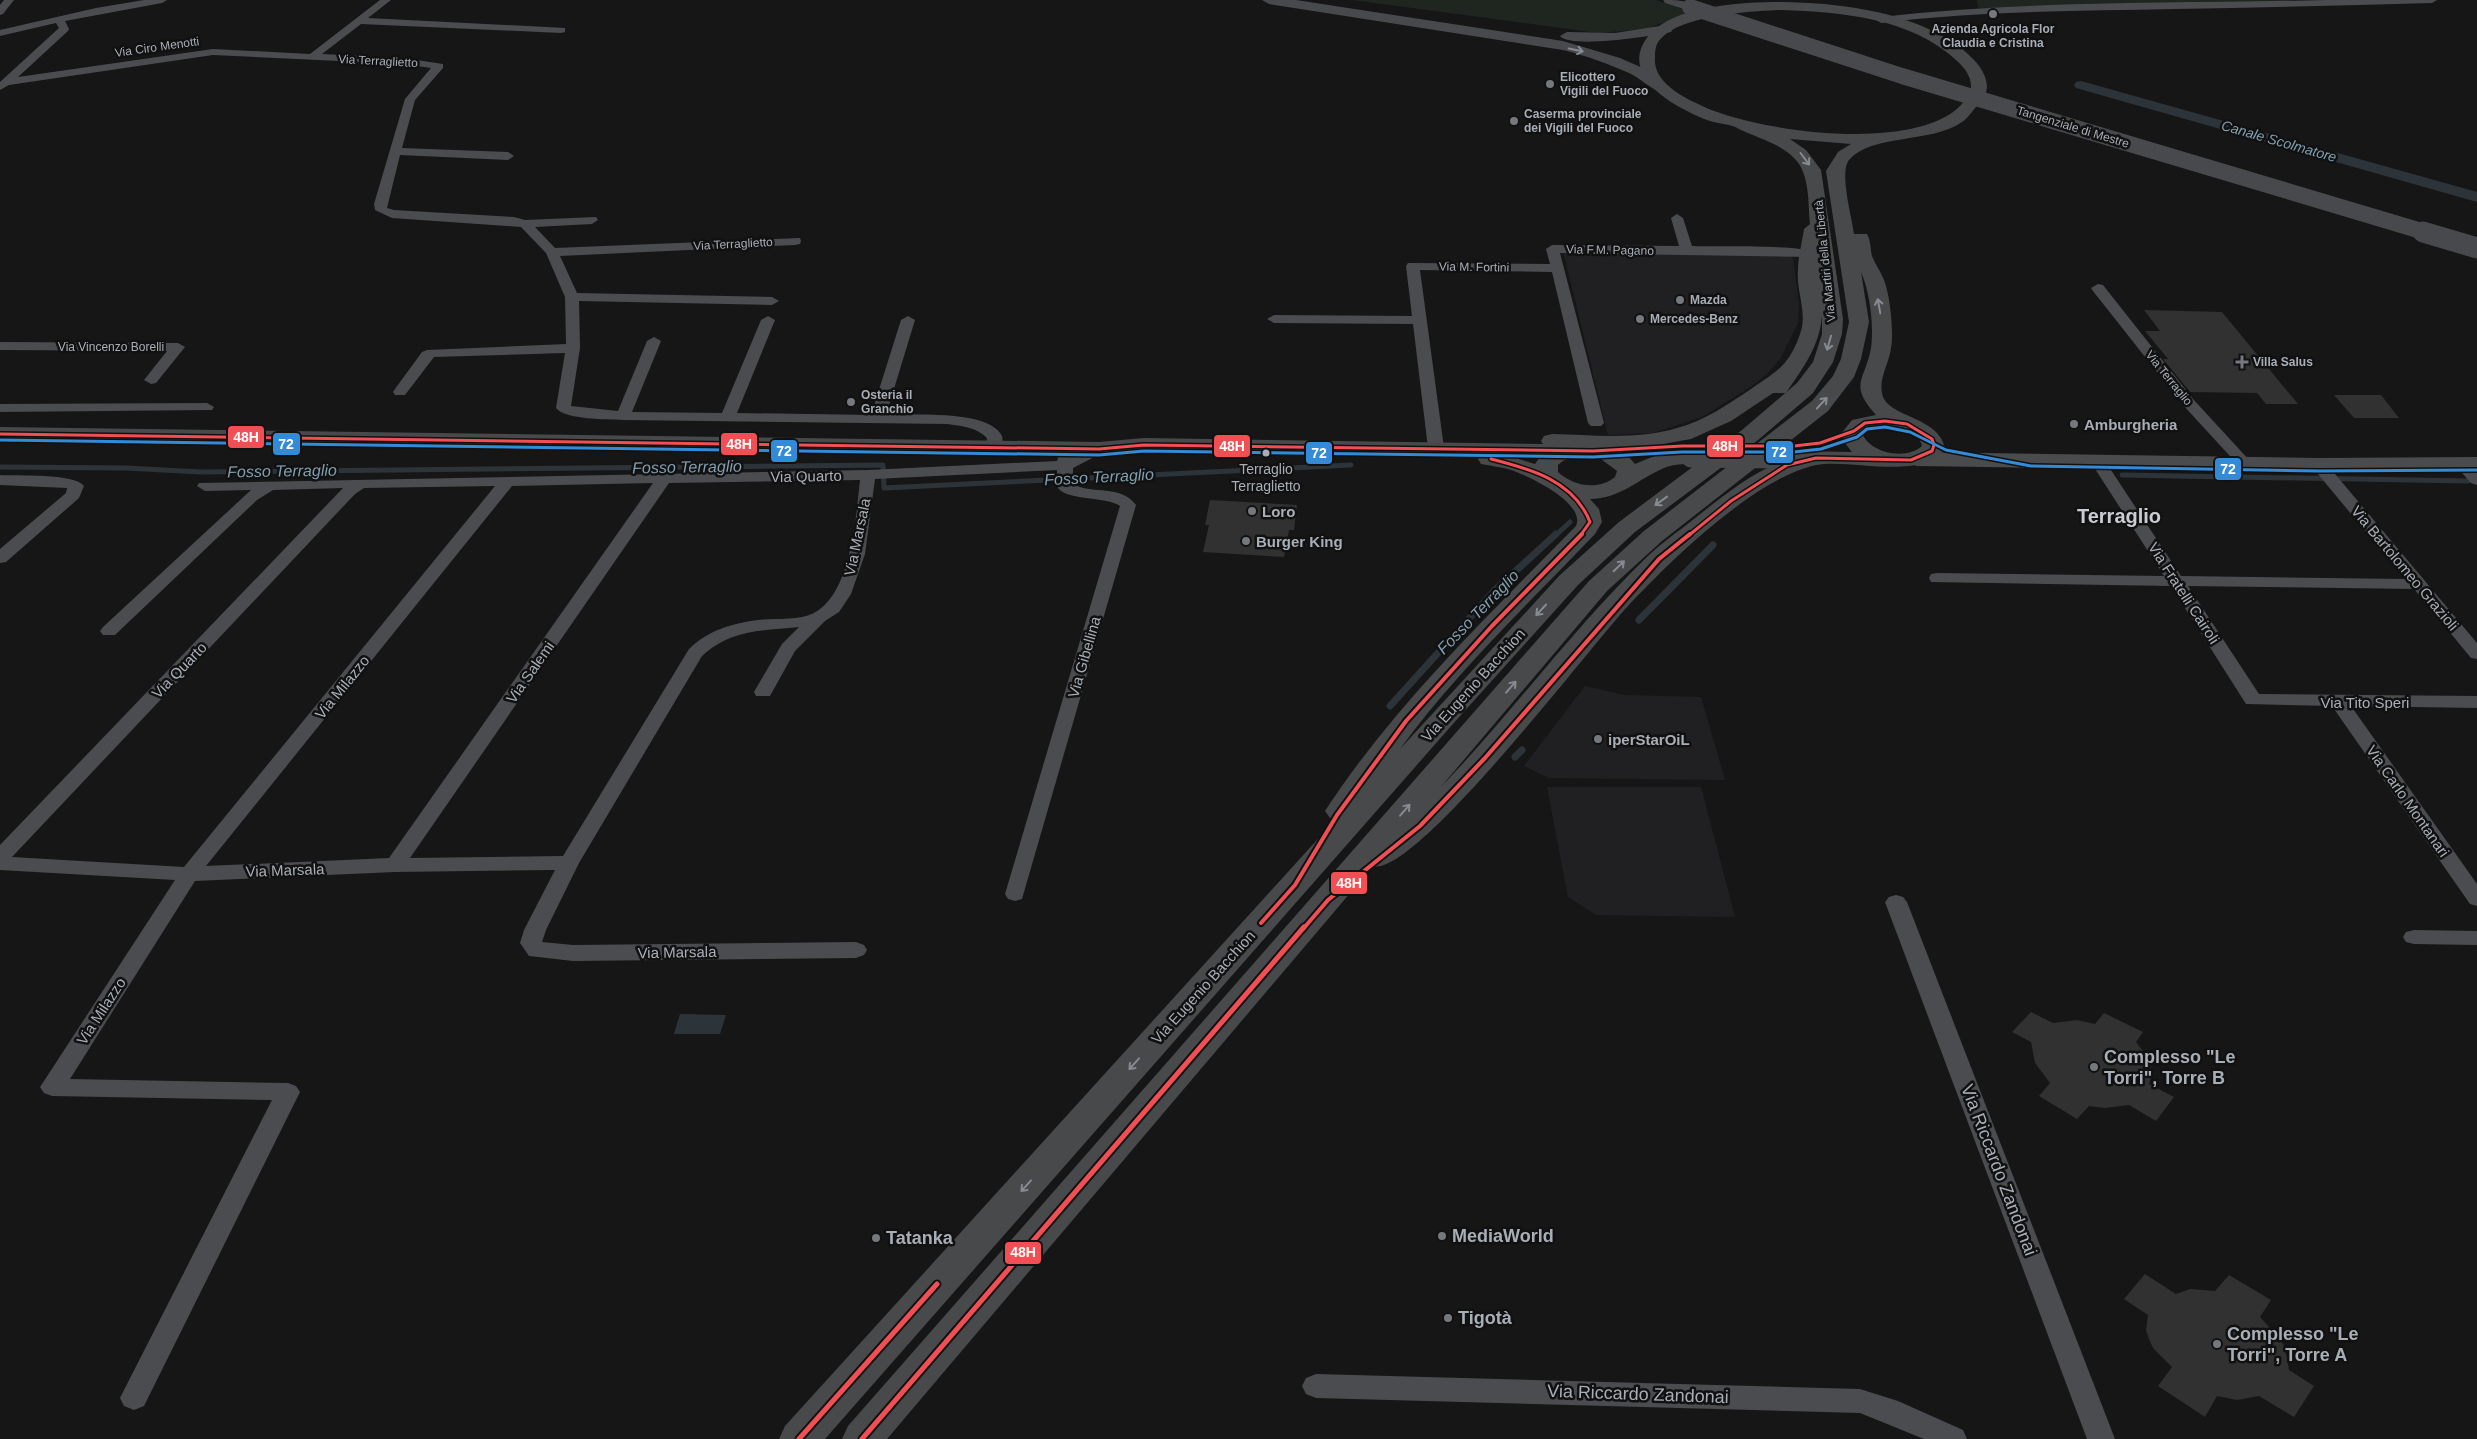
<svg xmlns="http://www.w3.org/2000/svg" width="2477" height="1439" viewBox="0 0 2477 1439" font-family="Arial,sans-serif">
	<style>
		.built { fill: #202022 }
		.green { fill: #1f251f }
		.water { fill: #2d3439 }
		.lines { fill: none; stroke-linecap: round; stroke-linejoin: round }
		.stream-far1 { stroke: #2d3439; stroke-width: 5 }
		.stream { stroke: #2d3439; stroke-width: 7 }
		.canal { fill: #2d3439; fill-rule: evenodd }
		.building { fill: #313132 }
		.street { fill: #4b4c4f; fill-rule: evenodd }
		.secondary { fill: #4a4b4d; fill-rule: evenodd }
		.primary { fill: #48494b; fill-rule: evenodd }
		.highway { fill: #48494c; fill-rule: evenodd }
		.primary-bridge { stroke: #48494b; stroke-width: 21 }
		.highway-bridge-far1 { stroke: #48494c; stroke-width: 16 }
		.highway-bridge { stroke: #48494c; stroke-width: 21 }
		.bus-1-far2-casing { stroke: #111112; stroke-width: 6 }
		.bus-1-far1-casing { stroke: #111112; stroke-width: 8 }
		.bus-1-casing { stroke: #111112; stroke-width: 9 }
		.bus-2-casing { stroke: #111112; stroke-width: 6 }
		.bus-1-far2 { stroke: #f14f54; stroke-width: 3 }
		.bus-1-far1 { stroke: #f14f54; stroke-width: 4 }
		.bus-1 { stroke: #f14f54; stroke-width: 5 }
		.bus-2 { stroke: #338bd7; stroke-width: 3 }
		.oneway { stroke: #868b91 }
		.poi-dot { fill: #75797e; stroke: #111112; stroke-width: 2 }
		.bus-dot { fill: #a8aeb6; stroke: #111112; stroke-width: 2 }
		.labels { text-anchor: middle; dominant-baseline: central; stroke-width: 5; stroke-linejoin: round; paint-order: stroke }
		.far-poi-label { font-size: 12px; font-weight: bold; fill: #a8aeb6; stroke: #111112; text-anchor: start }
		.far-street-label { font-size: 12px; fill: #a8aeb6; stroke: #111112 }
		.far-water-label { font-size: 14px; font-style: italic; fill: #829eaf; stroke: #111112 }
		.bus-label { font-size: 14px; fill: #a8aeb6; stroke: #111112 }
		.poi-label { font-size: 15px; font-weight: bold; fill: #a8aeb6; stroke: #111112; text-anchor: start }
		.street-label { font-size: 15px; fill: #a8aeb6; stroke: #111112 }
		.water-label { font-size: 16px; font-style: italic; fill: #829eaf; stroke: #111112 }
		.near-poi-label { font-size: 18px; font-weight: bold; fill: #a8aeb6; stroke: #111112; text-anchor: start }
		.near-street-label { font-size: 18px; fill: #a8aeb6; stroke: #111112 }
		.district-label { font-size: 20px; font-weight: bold; fill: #c9cdd3; stroke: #111112 }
		.line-badge { stroke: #111112; stroke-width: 2 }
		.badge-label { font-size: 14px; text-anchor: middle; font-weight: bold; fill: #fff }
	</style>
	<rect width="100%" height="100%" fill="#161617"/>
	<!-- built -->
	<g class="built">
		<polygon points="1563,251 1787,254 1793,258 1799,303 1798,323 1780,359 1767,374 1752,386 1702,417 1653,433 1608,435"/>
		<polygon points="1585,686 1624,695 1701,697 1725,780 1549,778 1524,766"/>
		<polygon points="1547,787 1701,787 1735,917 1596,915 1568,897"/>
	</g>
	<!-- green -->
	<g class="green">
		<polygon points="1352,0 1656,0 1691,12 1646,29 1598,33"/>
		<polygon points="1977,0 2292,0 2293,1 1978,8"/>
	</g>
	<!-- water -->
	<polygon class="water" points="680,1014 726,1015 720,1034 674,1034"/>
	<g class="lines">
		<!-- stream-far1 -->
		<g class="stream-far1">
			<polyline points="0,467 126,468 201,472 883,465 884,488 1351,465"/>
			<polyline points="2122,475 2468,481"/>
			<polyline points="1555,536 1570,522"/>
		</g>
		<!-- stream -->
		<g class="stream">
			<polyline points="1639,620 1713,545"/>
			<polyline points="1390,706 1495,590 1556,534"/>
			<polyline points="1515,757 1522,750"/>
		</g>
		<!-- canal -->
		<polygon class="canal" points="2081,81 2477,192 2477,202 2076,88 2074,85 2076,82"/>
	</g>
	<!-- building -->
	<g class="building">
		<polygon points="2144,310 2222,312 2298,404 2266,404 2257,393 2190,392 2163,359 2168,359 2145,331 2160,331"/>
		<polygon points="2334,395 2381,395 2399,418 2354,418"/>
		<polygon points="1210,500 1297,505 1294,530 1289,530 1284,557 1203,552 1209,525 1205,525"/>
		<polygon points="2031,1012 2053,1023 2077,1020 2095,1024 2104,1013 2143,1032 2136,1042 2148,1058 2152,1073 2149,1084 2174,1097 2156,1121 2129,1105 2105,1108 2089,1106 2077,1119 2039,1096 2050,1083 2035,1063 2031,1042 2012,1032"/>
		<polygon points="2145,1274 2176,1294 2190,1289 2215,1291 2229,1275 2271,1300 2260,1317 2281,1340 2285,1348 2289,1370 2314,1386 2294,1417 2259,1396 2237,1400 2217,1396 2205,1417 2158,1386 2172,1367 2153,1348 2149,1339 2146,1330 2148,1315 2124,1299"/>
	</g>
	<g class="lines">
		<!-- street -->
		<g class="street">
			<polygon points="4,0 14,0 3,14 0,15 0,5"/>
			<path d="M144,0H167L162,3L65,21L69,29L68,31L18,77L213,49L310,54L380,0H391L368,18L565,28V32L561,33L361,24L322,54L403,58L443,64V68L415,100L402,148L508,152L514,156L508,160L400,155L387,208L394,210L514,217L525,220L596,217L598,220L592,224L535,227L555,248L800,238L801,241L800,244L795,245L560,256L577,293L772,297L779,301L772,305L579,301L580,348L571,406L618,411L647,341L654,337L661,341L632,412L722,413L761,320L768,316L775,320L737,413L871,415L901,320L908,316L915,320L886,415C911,415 989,409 1002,436C1003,439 1002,443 1002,447L994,452L989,450L986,447L987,438C976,427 962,426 947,424L623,420C608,419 565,420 556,408L565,353L434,357L405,395H395L393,392L395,389L422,352L427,350L566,344L565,297L546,253L521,227L392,218L375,210L374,204L405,99L431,68L403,64L213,55L9,85L0,90V82L59,28L56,23L0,36V30L96,8Z"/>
			<path d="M2326,0H2437L2432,3C2346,5 2261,8 2175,9C2077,11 1979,11 1881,23L1876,20L1881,17C2028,0 2178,4 2326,0Z"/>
			<path d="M1677,214L1683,218L1692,246C1710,247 1807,244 1814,253L1808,257L1560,253L1604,423L1601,426H1591L1588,423L1552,272L1420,270L1444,448L1436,453L1428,448L1413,324L1274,323L1267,319L1274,315L1412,316L1406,266L1408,263L1550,264L1546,249L1552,245L1679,246L1671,218Z"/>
			<polygon points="2098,284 2103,285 2193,399 2250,461 2253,464 2250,467 2240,467 2183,405 2093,291 2091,288"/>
			<polygon points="0,342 178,343 185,347 156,383 151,384 144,380 167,351 0,350"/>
			<polygon points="207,403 214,407 212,410 0,412 0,404"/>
			<path d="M1099,444L1107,449L1104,452L1073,468V484C1092,495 1121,484 1136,505L1022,899L1015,901L1008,899L1005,894L1120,506C1107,496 1062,501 1057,486C1056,482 1057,475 1057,470L875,479L865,554L851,594L839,612L825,621L795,651L770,696H756L754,692L782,644L799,627C762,631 732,629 702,656L579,863L546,930L542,942L573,945L856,942L864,945L867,950L864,955L856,958L573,961L529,956L520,943L524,930L555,870L395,872L195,881L70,1079L288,1083L296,1086L300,1092L144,1406L134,1410L124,1406L120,1398L124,1390L272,1100L52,1096L44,1093L40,1087L44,1081L175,880L0,870V845L343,488L273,490L257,500L115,635H103L100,631L103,627L251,490L205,491L197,486L199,483L868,470L1057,461L1060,451H1070L1073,456ZM860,480C856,517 851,594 814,613C799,621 774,618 758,620C730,624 709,630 689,649L563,856L410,858L669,483ZM653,483L389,858L206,866L512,486ZM495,486L184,867L12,857L355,494L364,488Z"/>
			<polygon points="2098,456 2103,458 2181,576 2405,579 2313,468 2311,465 2313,462 2325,462 2477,643 2477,659 2471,658 2414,589 2188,586 2259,694 2477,696 2477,708 2351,706 2477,884 2477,906 2470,904 2332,706 2246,704 2171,586 1931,582 1929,578 1931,574 1937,573 2164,576 2090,461"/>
			<polygon points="2462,459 2467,461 2477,471 2477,485 2471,483 2454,464"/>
			<path d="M0,475C16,476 75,473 84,486L79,498L6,562L0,563V549L66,493L67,488L0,485Z"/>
			<polygon points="1896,895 1903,897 1907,902 2115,1439 2087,1439 1885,902 1889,897"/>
			<polygon points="2414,930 2477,931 2477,945 2414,944 2406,942 2403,937 2406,932"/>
			<polygon points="1316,1374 1860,1389 1898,1401 1963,1430 1967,1439 1924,1439 1860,1413 1316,1398 1306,1394 1302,1386 1306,1378"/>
		</g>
		<!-- secondary -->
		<polygon class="secondary" points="1917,452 2319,458 2477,457 2477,471 2319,472 1917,466 1909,464 1906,459 1909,454"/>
		<!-- primary -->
		<path class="primary" d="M1782,2C1837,3 1898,10 1946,38C1962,48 1986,65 1987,86C1987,96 1981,102 1975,108C1971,113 1967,119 1962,122C1931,144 1873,133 1849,160C1839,172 1852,218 1854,234H1867C1871,241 1870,248 1872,256C1875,264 1881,272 1884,280C1890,295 1894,332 1891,348C1889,364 1879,377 1882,393C1886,418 1938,415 1945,448C1922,482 1851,458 1816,465C1755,478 1670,561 1628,606C1592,644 1415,878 1373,866L887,1439H842L848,1426L1589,581L1644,531L1812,401L1833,376L1841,359L1849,322L1826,171L1838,152L1851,144L1790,139L1806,150L1821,170L1843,319L1842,334L1833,362L1813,393L1758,440L1635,532L1578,585L1452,725L825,1439H779L785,1426L1336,819L1330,818L1325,811C1394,705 1488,616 1576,526C1586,503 1529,476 1511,470C1502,467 1491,466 1481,464L1478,459L1479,456L1144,452L1099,456L0,441V427L1099,442L1144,438L1543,444L1541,441L1544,436L1552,434C1593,435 1638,440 1677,428C1704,421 1727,405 1751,389C1777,371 1789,366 1800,334C1808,313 1796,292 1798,270C1798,257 1802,243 1804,229L1810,224C1808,204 1810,174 1795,159C1780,143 1757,138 1739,129C1731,124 1719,124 1710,121C1678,109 1615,77 1649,35C1674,5 1745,2 1782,2ZM1782,10C1841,12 1911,18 1956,60C1966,69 1974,80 1970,93C1968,98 1964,101 1961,105C1915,154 1751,132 1696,103C1679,95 1653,80 1655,58C1655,55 1655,50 1656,47C1667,15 1754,11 1782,10ZM1861,272C1870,292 1874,326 1871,348C1865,381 1848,384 1876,415L1852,420L1841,434L1845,443L1852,452L1799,451L1791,453L1789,459C1755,470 1727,493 1699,515C1683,528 1665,540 1649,555C1574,627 1512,713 1440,788L1607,591L1662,541L1828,411L1854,377L1861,359L1869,322ZM1822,315V334L1813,362L1797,383L1742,430L1619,522L1560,575L1400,749C1455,673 1530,602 1595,534L1602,522L1599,509L1590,499C1620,499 1638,479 1664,468C1674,463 1688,465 1699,462L1702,457L1699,452C1677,447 1655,455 1635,464L1628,456L1613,449L1646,447L1691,439L1731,421L1773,393H1786C1803,368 1820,346 1822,315ZM1878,428C1893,428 1919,429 1922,446C1907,460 1872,454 1863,435L1868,430ZM1512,457H1540L1535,464ZM1583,457L1601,459L1617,471L1615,477C1598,491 1573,486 1558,472V465C1565,458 1573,457 1583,457Z"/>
		<!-- highway -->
		<g class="highway">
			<path d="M1262,0H1296L1563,41L1620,58L1645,69L1670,87L1662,92C1650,89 1641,79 1631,74C1609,64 1587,56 1563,50L1269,4Z"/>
			<path d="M1663,0C1674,0 1689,0 1697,7L1690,11L1665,3Z"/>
			<path d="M1666,25L1671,26L1673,29L1671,32C1654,36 1569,49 1560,36L1567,32L1615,33Z"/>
		</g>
		<!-- primary-bridge -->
		<polyline class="primary-bridge" points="1691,457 1779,458"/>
		<!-- highway-bridge-far1 -->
		<polyline class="highway-bridge-far1" points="1690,7 1902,76 2428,233"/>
		<!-- highway-bridge -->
		<polyline class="highway-bridge" points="2423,232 2477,248"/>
		<defs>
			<g id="bus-1-far2">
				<polyline points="0,434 1099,449 1144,445 1593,451 1682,446 1794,446 1820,443 1854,431 1865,423 1885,421 1907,424 1932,439 1934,445 1932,451 1911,460 1816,458 1787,465 1731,501 1688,536"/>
				<path d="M1491,459C1531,469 1574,481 1590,522L1580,536"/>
			</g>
			<g id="bus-1-far1">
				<polyline points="1261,923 1295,885 1337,815 1406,721 1492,626 1582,534"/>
				<polyline points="1303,929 1328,900 1420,826 1485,758 1659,559 1690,534"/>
			</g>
			<g id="bus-1">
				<polyline points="799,1439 937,1284"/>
				<polyline points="862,1439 1304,927"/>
			</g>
			<polyline id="bus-2" points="0,440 1099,455 1144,451 1593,457 1682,452 1794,452 1821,449 1857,437 1867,429 1885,427 1910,432 1946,450 2031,466 2319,471 2477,470"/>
		</defs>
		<!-- bus-1-far2 casing -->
		<use href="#bus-1-far2" class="bus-1-far2-casing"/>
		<!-- bus-1-far1 casing -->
		<use href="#bus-1-far1" class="bus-1-far1-casing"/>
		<!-- bus-1 casing -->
		<use href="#bus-1" class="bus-1-casing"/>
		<!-- bus-2 casing -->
		<use href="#bus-2" class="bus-2-casing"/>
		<!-- bus-1-far2 -->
		<use href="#bus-1-far2" class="bus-1-far2"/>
		<!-- bus-1-far1 -->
		<use href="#bus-1-far1" class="bus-1-far1"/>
		<!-- bus-1 -->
		<use href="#bus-1" class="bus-1"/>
		<!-- bus-2 -->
		<use href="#bus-2" class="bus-2"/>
	</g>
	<!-- one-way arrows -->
	<defs><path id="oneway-shaft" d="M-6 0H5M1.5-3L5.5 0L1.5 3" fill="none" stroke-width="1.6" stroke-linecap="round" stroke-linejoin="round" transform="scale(1.25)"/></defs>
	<g class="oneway">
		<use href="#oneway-shaft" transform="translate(1576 50) rotate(12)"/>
		<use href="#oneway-shaft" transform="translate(1805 159) rotate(53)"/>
		<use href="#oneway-shaft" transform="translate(1879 306) rotate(-100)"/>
		<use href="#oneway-shaft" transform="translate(1829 343) rotate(106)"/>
		<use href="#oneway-shaft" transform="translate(1822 403) rotate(-47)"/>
		<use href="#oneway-shaft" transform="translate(1661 501) rotate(144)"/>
		<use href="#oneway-shaft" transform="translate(1619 566) rotate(-44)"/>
		<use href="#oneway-shaft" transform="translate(1541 610) rotate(133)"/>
		<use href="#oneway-shaft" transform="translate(1511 687) rotate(-49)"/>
		<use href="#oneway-shaft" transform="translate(1405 810) rotate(-49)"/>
		<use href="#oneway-shaft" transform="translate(1134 1064) rotate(132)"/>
		<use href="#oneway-shaft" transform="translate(1026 1186) rotate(132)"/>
	</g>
	<!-- markers -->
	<g class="poi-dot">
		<circle cx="1993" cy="14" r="5"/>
		<circle cx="1550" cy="84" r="5"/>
		<circle cx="1514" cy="121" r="5"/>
		<circle cx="1680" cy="300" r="5"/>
		<circle cx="1640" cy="319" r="5"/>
		<path d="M2239.5 354.5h5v5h5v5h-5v5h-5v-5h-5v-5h5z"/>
		<circle cx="851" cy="402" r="5"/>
		<circle cx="2074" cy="424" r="5"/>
		<circle cx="1252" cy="511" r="5"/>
		<circle cx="1246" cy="541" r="5"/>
		<circle cx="1598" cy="739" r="5"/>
		<circle cx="2094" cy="1067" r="5"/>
		<circle cx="1442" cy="1236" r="5"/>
		<circle cx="876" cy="1238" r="5"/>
		<circle cx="1448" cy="1318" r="5"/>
		<circle cx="2217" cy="1344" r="5"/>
	</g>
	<circle class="bus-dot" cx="1266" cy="453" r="4.5"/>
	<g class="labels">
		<!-- far-poi labels -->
		<g class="far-poi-label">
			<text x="1993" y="29" text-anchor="middle">Azienda Agricola Flor<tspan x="1993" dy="14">Claudia e Cristina</tspan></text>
			<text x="1560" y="77">Elicottero<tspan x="1560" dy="14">Vigili del Fuoco</tspan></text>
			<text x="1524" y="114">Caserma provinciale<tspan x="1524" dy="14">dei Vigili del Fuoco</tspan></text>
			<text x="1690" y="300">Mazda</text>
			<text x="1650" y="319">Mercedes-Benz</text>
			<text x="2253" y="362">Villa Salus</text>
			<text x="861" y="395">Osteria il<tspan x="861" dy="14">Granchio</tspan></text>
		</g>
		<!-- far-street labels -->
		<g class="far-street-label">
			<text transform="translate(157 47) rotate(-8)">Via Ciro Menotti</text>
			<text transform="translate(378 61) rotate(3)">Via Terraglietto</text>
			<text transform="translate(2073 127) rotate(17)">Tangenziale di Mestre</text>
			<text transform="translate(733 244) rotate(-3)">Via Terraglietto</text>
			<text transform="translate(1610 250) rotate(1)">Via F.M. Pagano</text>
			<text transform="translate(1825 261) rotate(-96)">Via Martiri della Libertà</text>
			<text transform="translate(1474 267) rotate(1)">Via M. Fortini</text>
			<text x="111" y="347">Via Vincenzo Borelli</text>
			<text transform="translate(2169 378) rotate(51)">Via Terraglio</text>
		</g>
		<!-- far-water labels -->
		<g class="far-water-label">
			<text transform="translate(2279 141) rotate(16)">Canale Scolmatore</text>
		</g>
		<!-- bus labels -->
		<g class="bus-label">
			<text x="1266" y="469">Terraglio<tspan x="1266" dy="17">Terraglietto</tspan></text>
		</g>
		<!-- poi labels -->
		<g class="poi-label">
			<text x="2084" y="424">Amburgheria</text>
			<text x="1262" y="511">Loro</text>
			<text x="1256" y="541">Burger King</text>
			<text x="1608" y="739">iperStarOiL</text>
		</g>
		<!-- street labels -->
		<g class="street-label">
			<text transform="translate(806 476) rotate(-1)">Via Quarto</text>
			<text transform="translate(857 537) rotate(-78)">Via Marsala</text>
			<text transform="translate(2405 568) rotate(50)">Via Bartolomeo Grazioli</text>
			<text transform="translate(2184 593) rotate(57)">Via Fratelli Cairoli</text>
			<text transform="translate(1084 657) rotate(-74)">Via Gibellina</text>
			<text transform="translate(179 670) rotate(-46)">Via Quarto</text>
			<text transform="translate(530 672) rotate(-55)">Via Salemi</text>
			<text transform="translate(1473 685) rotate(-48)">Via Eugenio Bacchion</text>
			<text transform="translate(342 687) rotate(-51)">Via Milazzo</text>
			<text x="2365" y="702">Via Tito Speri</text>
			<text transform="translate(2408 801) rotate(55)">Via Carlo Montanari</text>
			<text transform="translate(285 870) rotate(-2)">Via Marsala</text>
			<text transform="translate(677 952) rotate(-1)">Via Marsala</text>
			<text transform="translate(1203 987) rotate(-48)">Via Eugenio Bacchion</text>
			<text transform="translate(101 1011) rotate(-57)">Via Milazzo</text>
		</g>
		<!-- water labels -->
		<g class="water-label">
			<text transform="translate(687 467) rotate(-1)">Fosso Terraglio</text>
			<text transform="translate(282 471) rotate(-1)">Fosso Terraglio</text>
			<text transform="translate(1099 477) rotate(-3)">Fosso Terraglio</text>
			<text transform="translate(1478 612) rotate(-46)">Fosso Terraglio</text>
		</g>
		<!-- near-poi labels -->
		<g class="near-poi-label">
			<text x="2104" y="1057">Complesso "Le<tspan x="2104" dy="21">Torri", Torre B</tspan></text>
			<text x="1452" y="1236">MediaWorld</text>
			<text x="886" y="1238">Tatanka</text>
			<text x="1458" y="1318">Tigotà</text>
			<text x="2227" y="1334">Complesso "Le<tspan x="2227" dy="21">Torri", Torre A</tspan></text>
		</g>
		<!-- near-street labels -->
		<g class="near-street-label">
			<text transform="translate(1999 1170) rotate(69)">Via Riccardo Zandonai</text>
			<text transform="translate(1638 1394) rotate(2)">Via Riccardo Zandonai</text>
		</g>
		<!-- district labels -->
		<g class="district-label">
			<text x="2119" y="516">Terraglio</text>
		</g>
	</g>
	<g class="line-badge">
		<rect x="227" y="425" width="38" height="24" rx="5" fill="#f14f54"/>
		<rect x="272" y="432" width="29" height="24" rx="5" fill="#338bd7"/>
		<rect x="720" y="432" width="38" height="24" rx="5" fill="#f14f54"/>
		<rect x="1706" y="434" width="38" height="24" rx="5" fill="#f14f54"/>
		<rect x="1213" y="434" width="38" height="24" rx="5" fill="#f14f54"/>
		<rect x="770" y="439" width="28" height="24" rx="5" fill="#338bd7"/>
		<rect x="1765" y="440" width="29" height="24" rx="5" fill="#338bd7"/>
		<rect x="1305" y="441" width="28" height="24" rx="5" fill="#338bd7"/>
		<rect x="2214" y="457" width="28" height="24" rx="5" fill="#338bd7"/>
		<rect x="1330" y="871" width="38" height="24" rx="5" fill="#f14f54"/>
		<rect x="1004" y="1241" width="38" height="24" rx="5" fill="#f14f54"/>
	</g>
	<g class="badge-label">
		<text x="246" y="442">48H</text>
		<text x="286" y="449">72</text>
		<text x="739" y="449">48H</text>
		<text x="1725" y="451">48H</text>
		<text x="1232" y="451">48H</text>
		<text x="784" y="456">72</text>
		<text x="1779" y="457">72</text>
		<text x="1319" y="458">72</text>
		<text x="2228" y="474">72</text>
		<text x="1349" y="888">48H</text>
		<text x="1023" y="1257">48H</text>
	</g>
</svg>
